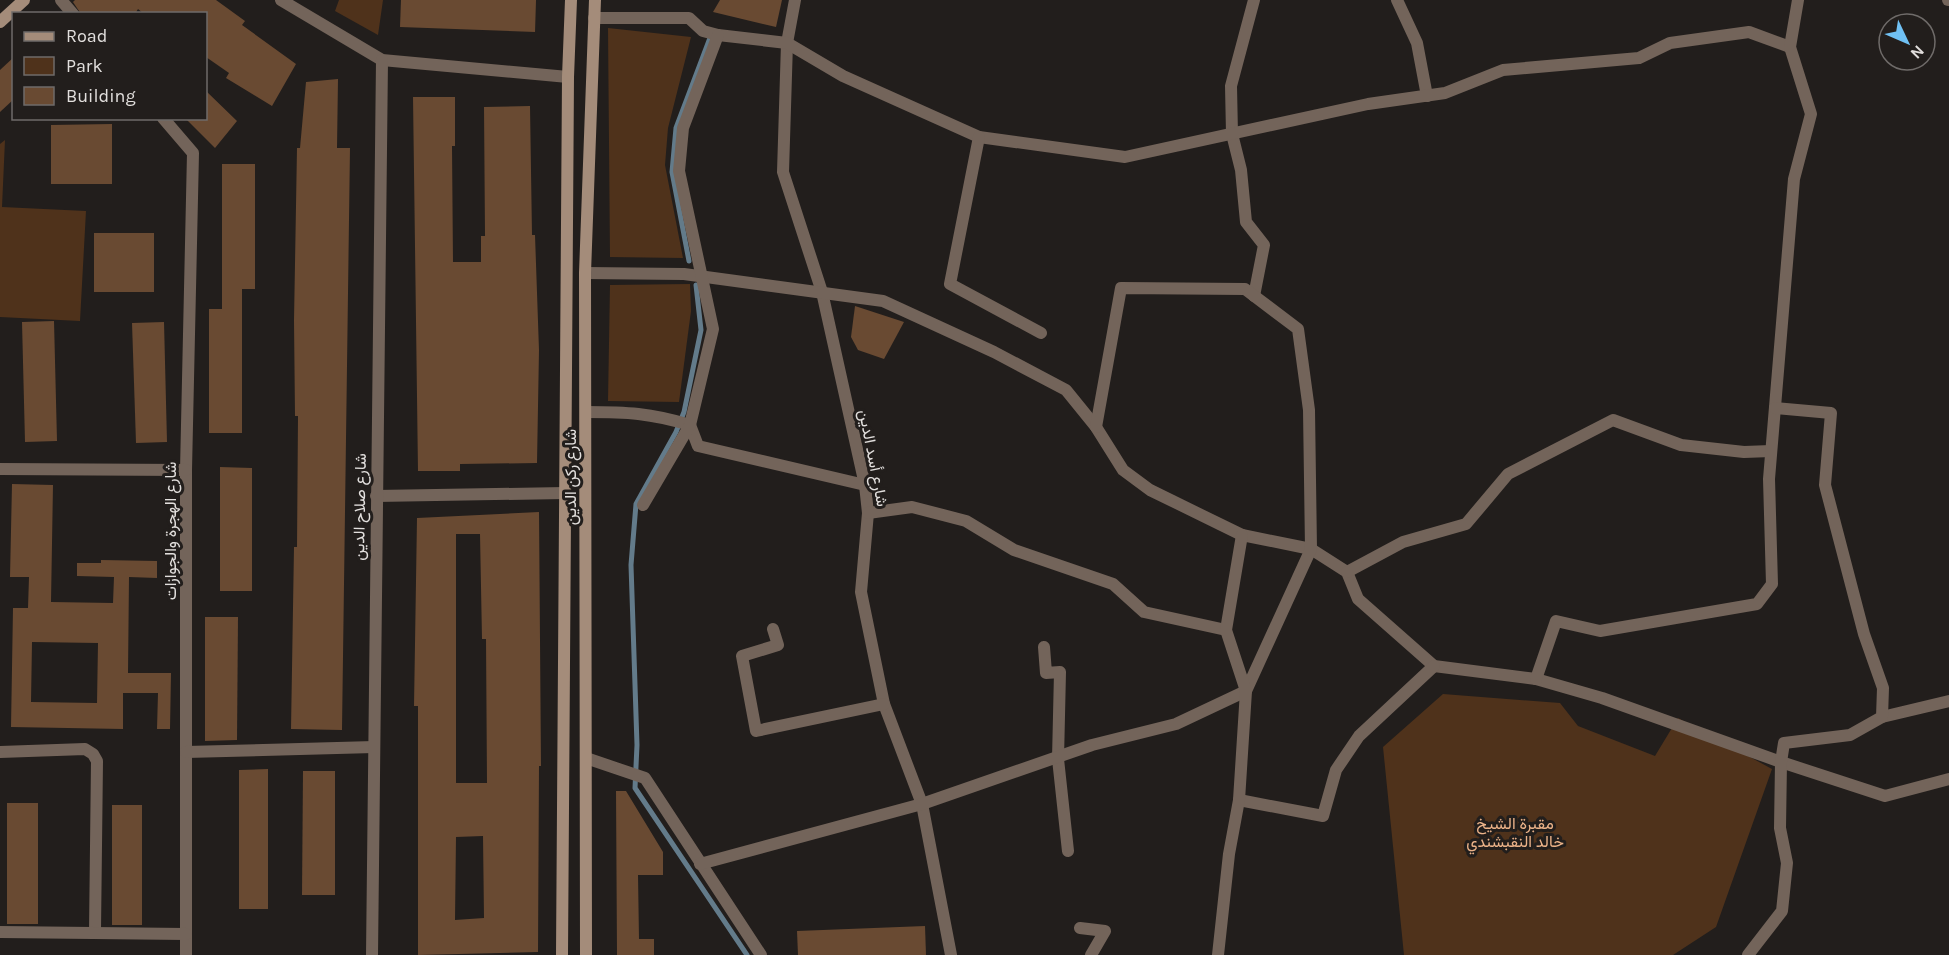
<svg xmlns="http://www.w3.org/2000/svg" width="1949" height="955" font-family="Karla,Vazirmatn,sans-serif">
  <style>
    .green { fill: #4f321b }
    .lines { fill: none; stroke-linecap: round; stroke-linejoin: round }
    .stream { stroke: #637b8a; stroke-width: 5 }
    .building { fill: #694a32; fill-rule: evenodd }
    .street { stroke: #73645a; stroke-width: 12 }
    .secondary { stroke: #a48c7a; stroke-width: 12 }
    .labels { text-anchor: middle; stroke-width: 6; stroke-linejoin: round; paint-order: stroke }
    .street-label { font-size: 16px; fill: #e2dfdd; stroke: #221e1c }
    .park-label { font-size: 16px; fill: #ecb389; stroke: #221e1c }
  </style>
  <rect width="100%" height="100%" fill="#221e1c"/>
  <g class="green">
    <path d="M339 0H383L378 35 335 11Z"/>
    <path d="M608 28 691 37 668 128 665 165 683 258 610 257Z"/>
    <path d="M5 140 2 207 86 211 80 321 0 317V144Z"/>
    <path d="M690 284 691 311 679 402 608 401 610 285Z"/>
    <path d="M1443 694 1560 703 1578 726 1655 756 1678 718 1772 769 1716 927 1673 955H1404L1383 747Z"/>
  </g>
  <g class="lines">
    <g class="stream">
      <path d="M689 261 672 172 676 128 710 38"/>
      <path d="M696 285 701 330 684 412 676 432 636 504 631 565 637 745 635 788 747 955"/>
    </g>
  </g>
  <g class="building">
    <path d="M75 0H216L245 21 242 25 296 64 272 106 226 78 229 73 206 57V14H144L138 9 135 14H81L73 2Z"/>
    <path d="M401 0H536L535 32 400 27Z"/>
    <path d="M720 0H782L776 27 713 12Z"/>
    <path d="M14 57V99L0 112V70Z"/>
    <path d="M338 79 337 148H350L342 730 291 729 294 547H297L298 416H295L294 321 297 148H300L306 82Z"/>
    <path d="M206 91 237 121 215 148 185 118H206Z"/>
    <path d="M413 97H455V146H452L453 262H481V236H485L484 107 530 106 532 235H535L539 350 537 463 460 464V471H418Z"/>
    <path d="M112 124V184H51V125Z"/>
    <path d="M222 164H255V289H242V433H209V309H222Z"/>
    <rect x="94" y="233" width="60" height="59"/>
    <path d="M855 306 904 322 884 359 858 350 851 337Z"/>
    <path d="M54 321 57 441 25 442 22 322Z"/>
    <path d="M164 322 167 442 136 443 132 323Z"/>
    <path d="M220 467 252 468V591H220Z"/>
    <path d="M12 484 53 485 51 602 113 603 114 577 77 576V563H101V560L157 561V578L129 577 128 673H171L170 729H157L158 693H123V729L11 727 13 608H28L29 577H10ZM32 642 98 643 97 703 31 702Z"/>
    <path d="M539 512 541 766H539L538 952 418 955V706H414L417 518ZM456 534H480L482 639H486L487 783H456ZM483 836 484 918 455 920 456 837Z"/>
    <path d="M205 617H238L237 740 205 741Z"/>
    <path d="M268 769V909H239V770Z"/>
    <path d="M303 771H335V895H302Z"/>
    <path d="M616 791H626L663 852V875H638L639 939H654V955H617Z"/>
    <rect x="7" y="803" width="31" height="121"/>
    <rect x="112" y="805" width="30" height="120"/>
    <path d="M925 926 926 955H798L797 931Z"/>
  </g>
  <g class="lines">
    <g class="street">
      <path d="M61 0 73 14"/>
      <path d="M281 0 382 60 568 77"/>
      <path d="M795 0 787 43 783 172 822 292 865 485 868 513 861 592 884 704 922 804 951 955"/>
      <path d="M1254 0 1231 86 1232 134 1241 170 1246 222 1264 245 1254 296"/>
      <path d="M1397 0 1417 43 1427 96"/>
      <path d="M1948 0H1949"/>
      <path d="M594 18H689L703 31 718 35 787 43 843 76 979 137 1125 157 1368 104 1445 93 1503 70 1639 58 1670 43 1749 32 1790 47"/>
      <path d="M163 118 193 153 186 470V955"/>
      <path d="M979 137 950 284 1041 333"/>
      <path d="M585 273 684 274 883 301 994 352 1066 390 1096 427 1123 470 1150 490 1242 535 1311 549 1347 572 1358 599 1434 666 1536 679 1602 698 1781 762 1885 796 1949 779"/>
      <path d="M586 412C627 412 650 413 690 425L698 446 865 485"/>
      <path d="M0 469 186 470"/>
      <path d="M376 496 565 493"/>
      <path d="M643 505 690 425 713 329 679 171 683 128 718 35"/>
      <path d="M868 513 912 507 966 521 1014 550 1113 584 1144 612 1226 630"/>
      <path d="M1347 572 1403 542 1466 524 1508 474 1613 420 1681 445 1744 452 1771 451"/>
      <path d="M773 629 778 645 742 656 756 731 884 704"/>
      <path d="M1044 647 1046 673 1060 672 1058 759 1068 851"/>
      <path d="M1536 679 1556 621 1600 631 1757 604 1772 584 1769 479 1794 179 1811 114 1790 47 1798 0"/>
      <path d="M1882 717 1949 701"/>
      <path d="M0 752 85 749 93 754 97 761 95 931"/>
      <path d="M186 752 374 747"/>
      <path d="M586 758 645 778 761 955"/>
      <path d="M1239 800 1323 816 1336 770 1359 736 1434 666"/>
      <path d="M700 864 922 804 1092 745 1176 724 1246 691 1311 549 1309 410 1298 329 1245 289 1121 288 1096 427"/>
      <path d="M1080 928 1105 931 1091 955"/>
      <path d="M0 932 186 934"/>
      <path d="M372 955 382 60"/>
      <path d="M1218 955 1229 854 1239 800 1246 691 1226 630 1242 535"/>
      <path d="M1748 955 1782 911 1787 863 1780 828 1781 762 1784 743 1850 735 1882 717 1883 688 1864 634 1825 485 1831 413 1775 408"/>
    </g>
    <g class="secondary">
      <path d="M0 22 24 0"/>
      <path d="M562 955 568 77 571 0"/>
      <path d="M586 955 585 273 595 0"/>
    </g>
  </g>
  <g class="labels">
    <g class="street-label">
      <text transform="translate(874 458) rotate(79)" y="6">شارع أسد الدين</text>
      <text transform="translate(570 477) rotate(-90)" y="6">شارع ركن الدين</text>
      <text transform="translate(359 507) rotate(-89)" y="6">شارع صلاح الدين</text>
      <text transform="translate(170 531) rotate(-90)" y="6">شارع الهجرة والجوازات</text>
    </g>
    <g class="park-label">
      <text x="1515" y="829">مقبرة الشيخ<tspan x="1515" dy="18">خالد النقبشندي</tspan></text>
    </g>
  </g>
  <rect x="12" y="12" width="195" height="108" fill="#221e1c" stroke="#6f6b69" stroke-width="1.5"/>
  <rect x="24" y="32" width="30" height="9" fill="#a48c7a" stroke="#6f6b69" stroke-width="1.5"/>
  <text x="66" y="42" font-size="18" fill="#e2dfdd">Road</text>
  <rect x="24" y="57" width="30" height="18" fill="#4f321b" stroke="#6f6b69" stroke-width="1.5"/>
  <text x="66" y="72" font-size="18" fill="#e2dfdd">Park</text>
  <rect x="24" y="87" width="30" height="18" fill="#694a32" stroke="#6f6b69" stroke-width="1.5"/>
  <text x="66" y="102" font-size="18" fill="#e2dfdd">Building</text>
  <g transform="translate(1907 42) rotate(134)"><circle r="28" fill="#221e1c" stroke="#6f6b69" stroke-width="1.5"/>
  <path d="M0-4.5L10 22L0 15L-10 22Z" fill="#70c1f4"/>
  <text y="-9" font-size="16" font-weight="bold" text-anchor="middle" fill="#e2dfdd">N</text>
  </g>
</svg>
